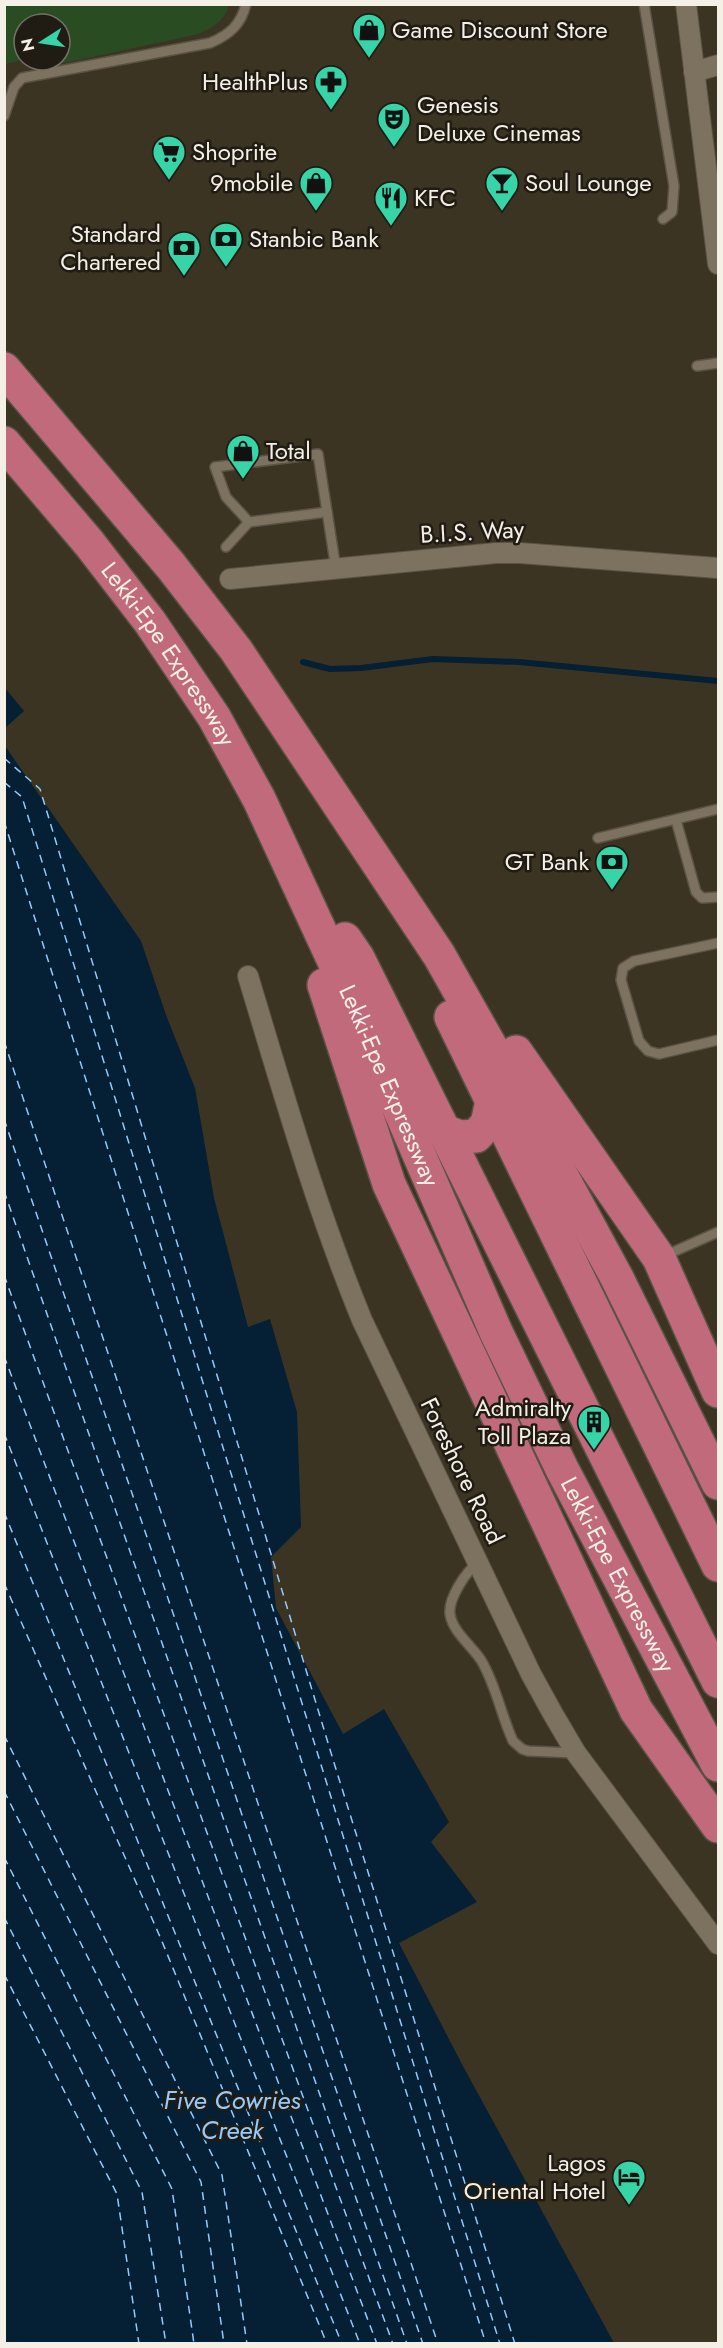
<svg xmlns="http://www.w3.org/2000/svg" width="723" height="2348" font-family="Jost,sans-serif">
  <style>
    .green { fill: #2a4c23; fill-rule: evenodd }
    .water { fill: #051f34 }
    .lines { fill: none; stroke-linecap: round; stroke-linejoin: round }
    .stream { stroke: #051f34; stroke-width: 6 }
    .ferry { stroke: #93cbfe; stroke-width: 1.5; stroke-dasharray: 8 6; stroke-linecap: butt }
    .lane-casing { stroke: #5a5244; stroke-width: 12 }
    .street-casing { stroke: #5a5244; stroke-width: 22 }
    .highway-casing { stroke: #5a5244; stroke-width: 36 }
    .lane { stroke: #7c725f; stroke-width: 9 }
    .street { stroke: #7c725f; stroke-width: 20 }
    .highway { stroke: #c06a7c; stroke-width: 33 }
    .labels { text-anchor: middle; stroke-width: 5; stroke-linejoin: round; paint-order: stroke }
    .poi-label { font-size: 24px; fill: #f5f0e6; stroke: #201c14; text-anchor: start }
    .street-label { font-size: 24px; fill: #f5f0e6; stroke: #201c14 }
    .water-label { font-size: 26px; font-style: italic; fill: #93cbfe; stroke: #201c14 }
  </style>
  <rect width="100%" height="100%" fill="#3c3423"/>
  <path class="green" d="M4 5 5 4 229 5C224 22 210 30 194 35L55 65 23 60 5 64ZM24 24H60V60H24Z"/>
  <g class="water">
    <path d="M5 688 24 711 5 728H4Z"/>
    <path d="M5 746 141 941 166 1015 195 1088 214 1198 248 1327 270 1319 297 1412 301 1527 271 1557 276 1608 343 1734 384 1709 449 1822 431 1842 477 1902 399 1943 464 2068 614 2343H5Z"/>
  </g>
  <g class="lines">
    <path class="stream" d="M303 662 330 669 361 668 433 659 519 662 718 681"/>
    <g class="ferry">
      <path d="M4 758 40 789 335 1766 515 2344"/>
      <path d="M4 782 22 797 500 2344"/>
      <path d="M4 821 486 2344"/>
      <path d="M4 1041 438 2344"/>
      <path d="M4 1119 423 2344"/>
      <path d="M4 1191 407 2344"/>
      <path d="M4 1275 393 2344"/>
      <path d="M4 1356 377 2344"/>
      <path d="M4 1433 360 2344"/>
      <path d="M4 1512 342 2344"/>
      <path d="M4 1583 161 1939 327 2344"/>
      <path d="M4 1735 222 2175 247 2344"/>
      <path d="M4 1791 201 2182 224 2344"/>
      <path d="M4 1857 172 2189 194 2344"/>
      <path d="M4 1917 142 2192 166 2344"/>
      <path d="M4 1974 117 2194 139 2344"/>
    </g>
    <g class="lane-casing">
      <g id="lane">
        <path d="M644 4 674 186 672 212 663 219"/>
        <path d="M4 116 14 87 22 78 210 43C229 35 241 25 246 4"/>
        <path d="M697 366 718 363"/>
        <path d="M249 522 327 512"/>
        <path d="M226 547 249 522 226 497 215 467 318 454 336 569"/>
        <path d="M676 820 696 892 702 898 718 897"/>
        <path d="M598 838 718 809"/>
        <path d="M718 943 634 961 623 968 621 980 639 1041 648 1051 659 1054 718 1040"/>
        <path d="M664 1256 718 1232"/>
        <path d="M478 1563C466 1571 448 1599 450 1614 452 1631 472 1646 481 1660 496 1685 501 1715 513 1741L522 1749 528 1751 576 1753"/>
      </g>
    </g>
    <g class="street-casing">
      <g id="street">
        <path d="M686 4 718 264"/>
        <path d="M694 72 718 65"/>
        <path d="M230 579 496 553H520L718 568"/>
        <path d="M248 976C283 1092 316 1208 362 1320L531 1674 553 1714 576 1753 718 1944"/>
      </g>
    </g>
    <g class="highway-casing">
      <g id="highway">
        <path d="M4 369 171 566 236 650 439 955 523 1104 617 1278 718 1483"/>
        <path id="s1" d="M4 443 89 543 150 622 214 717 259 799 352 1000 496 1332 562 1469 718 1765"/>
        <path d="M345 939 358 958 718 1681"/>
        <path d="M324 985 389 1184 636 1710 718 1826"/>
        <path d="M451 1017 718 1565"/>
        <path d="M516 1052 659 1258 718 1391"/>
        <path d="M444 1131 460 1137 476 1136 487 1124 492 1101"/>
      </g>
    </g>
    <use href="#lane" class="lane"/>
    <use href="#street" class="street"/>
    <use href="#highway" class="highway"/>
  </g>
  <defs>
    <g id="shop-pin" transform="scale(1.725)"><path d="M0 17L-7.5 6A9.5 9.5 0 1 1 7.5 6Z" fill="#36d4a7" stroke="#201c14"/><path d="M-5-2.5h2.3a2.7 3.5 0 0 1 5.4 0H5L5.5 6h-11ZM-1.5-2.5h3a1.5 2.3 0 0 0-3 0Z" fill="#111"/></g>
    <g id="pharmacy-pin" transform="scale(1.725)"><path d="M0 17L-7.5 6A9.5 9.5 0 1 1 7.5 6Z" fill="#36d4a7" stroke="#201c14"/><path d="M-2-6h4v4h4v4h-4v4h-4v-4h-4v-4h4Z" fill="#111"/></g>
    <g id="theatre-pin" transform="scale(1.725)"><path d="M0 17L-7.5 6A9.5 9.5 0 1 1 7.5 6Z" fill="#36d4a7" stroke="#201c14"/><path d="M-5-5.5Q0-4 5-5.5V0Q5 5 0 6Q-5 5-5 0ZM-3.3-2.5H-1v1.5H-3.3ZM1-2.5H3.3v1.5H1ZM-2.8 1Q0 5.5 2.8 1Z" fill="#111"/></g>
    <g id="supermarket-pin" transform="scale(1.725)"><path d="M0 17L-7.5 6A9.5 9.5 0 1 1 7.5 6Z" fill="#36d4a7" stroke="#201c14"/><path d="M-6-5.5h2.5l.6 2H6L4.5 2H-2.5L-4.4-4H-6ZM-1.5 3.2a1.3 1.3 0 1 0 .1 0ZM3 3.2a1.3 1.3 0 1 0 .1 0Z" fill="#111"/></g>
    <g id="bar-pin" transform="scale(1.725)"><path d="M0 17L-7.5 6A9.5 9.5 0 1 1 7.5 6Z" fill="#36d4a7" stroke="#201c14"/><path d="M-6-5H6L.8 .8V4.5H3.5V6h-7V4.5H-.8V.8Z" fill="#111"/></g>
    <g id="restaurant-pin" transform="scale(1.725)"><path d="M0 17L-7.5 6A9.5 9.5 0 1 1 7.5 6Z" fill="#36d4a7" stroke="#201c14"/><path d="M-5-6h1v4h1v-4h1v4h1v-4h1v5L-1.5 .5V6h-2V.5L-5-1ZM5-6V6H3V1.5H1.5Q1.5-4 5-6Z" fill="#111"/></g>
    <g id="bank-pin" transform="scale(1.725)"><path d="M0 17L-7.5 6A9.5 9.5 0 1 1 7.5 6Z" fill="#36d4a7" stroke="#201c14"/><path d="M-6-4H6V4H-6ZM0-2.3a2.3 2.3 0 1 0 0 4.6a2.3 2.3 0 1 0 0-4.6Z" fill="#111"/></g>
    <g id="building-pin" transform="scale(1.725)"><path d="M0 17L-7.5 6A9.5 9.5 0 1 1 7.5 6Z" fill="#36d4a7" stroke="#201c14"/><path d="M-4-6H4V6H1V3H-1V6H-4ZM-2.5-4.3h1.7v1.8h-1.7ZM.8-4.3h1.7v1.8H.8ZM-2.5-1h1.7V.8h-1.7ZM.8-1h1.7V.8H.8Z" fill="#111"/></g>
    <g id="hotel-pin" transform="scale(1.725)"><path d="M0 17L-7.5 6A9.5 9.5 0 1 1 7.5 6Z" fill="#36d4a7" stroke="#201c14"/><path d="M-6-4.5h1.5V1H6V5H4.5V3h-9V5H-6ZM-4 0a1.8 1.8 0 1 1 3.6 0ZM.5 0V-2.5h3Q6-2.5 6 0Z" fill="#111"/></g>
  </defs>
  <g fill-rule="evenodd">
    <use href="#shop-pin" x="369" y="30"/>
    <use href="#pharmacy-pin" x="331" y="82"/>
    <use href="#theatre-pin" x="394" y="119"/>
    <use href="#supermarket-pin" x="169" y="152"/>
    <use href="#shop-pin" x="316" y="183"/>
    <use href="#bar-pin" x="502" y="183"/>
    <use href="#restaurant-pin" x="391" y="198"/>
    <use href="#bank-pin" x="226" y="239"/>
    <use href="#bank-pin" x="184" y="248"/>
    <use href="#shop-pin" x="243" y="451"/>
    <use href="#bank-pin" x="612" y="862"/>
    <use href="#building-pin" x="594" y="1422"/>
    <use href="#hotel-pin" x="629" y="2177"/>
  </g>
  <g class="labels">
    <g class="poi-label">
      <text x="392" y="38">Game Discount Store</text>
      <text x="308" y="90" text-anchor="end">HealthPlus</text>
      <text x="417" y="113">Genesis<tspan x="417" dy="28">Deluxe Cinemas</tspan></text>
      <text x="192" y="160">Shoprite</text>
      <text x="293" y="191" text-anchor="end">9mobile</text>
      <text x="525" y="191">Soul Lounge</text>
      <text x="414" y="206">KFC</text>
      <text x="161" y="242" text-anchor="end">Standard<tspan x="161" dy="28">Chartered</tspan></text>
      <text x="249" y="247">Stanbic Bank</text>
      <text x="266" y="459">Total</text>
      <text x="589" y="870" text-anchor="end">GT Bank</text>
      <text x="571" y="1416" text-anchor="end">Admiralty<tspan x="571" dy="28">Toll Plaza</tspan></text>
      <text x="606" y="2171" text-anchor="end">Lagos<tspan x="606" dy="28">Oriental Hotel</tspan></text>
    </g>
    <g class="street-label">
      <text transform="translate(472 532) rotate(-3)" y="8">B.I.S. Way</text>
      <text dy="8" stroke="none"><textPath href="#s1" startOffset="268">Lekki-Epe Expressway</textPath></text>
      <text dy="8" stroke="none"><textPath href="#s1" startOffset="754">Lekki-Epe Expressway</textPath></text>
      <text transform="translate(462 1471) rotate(64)" y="8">Foreshore Road</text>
      <text dy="8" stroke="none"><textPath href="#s1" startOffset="1294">Lekki-Epe Expressway</textPath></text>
    </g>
    <g class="water-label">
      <text x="232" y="2109">Five Cowries<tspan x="232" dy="30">Creek</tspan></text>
    </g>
  </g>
  <rect width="723" height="2348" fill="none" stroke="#f5f0e6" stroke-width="12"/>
  <g transform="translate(42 42) rotate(258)"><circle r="28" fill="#201c14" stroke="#757168" stroke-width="1.5"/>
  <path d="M0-4.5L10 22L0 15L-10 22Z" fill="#36d4a7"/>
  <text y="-9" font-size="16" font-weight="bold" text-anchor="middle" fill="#f5f0e6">N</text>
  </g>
</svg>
